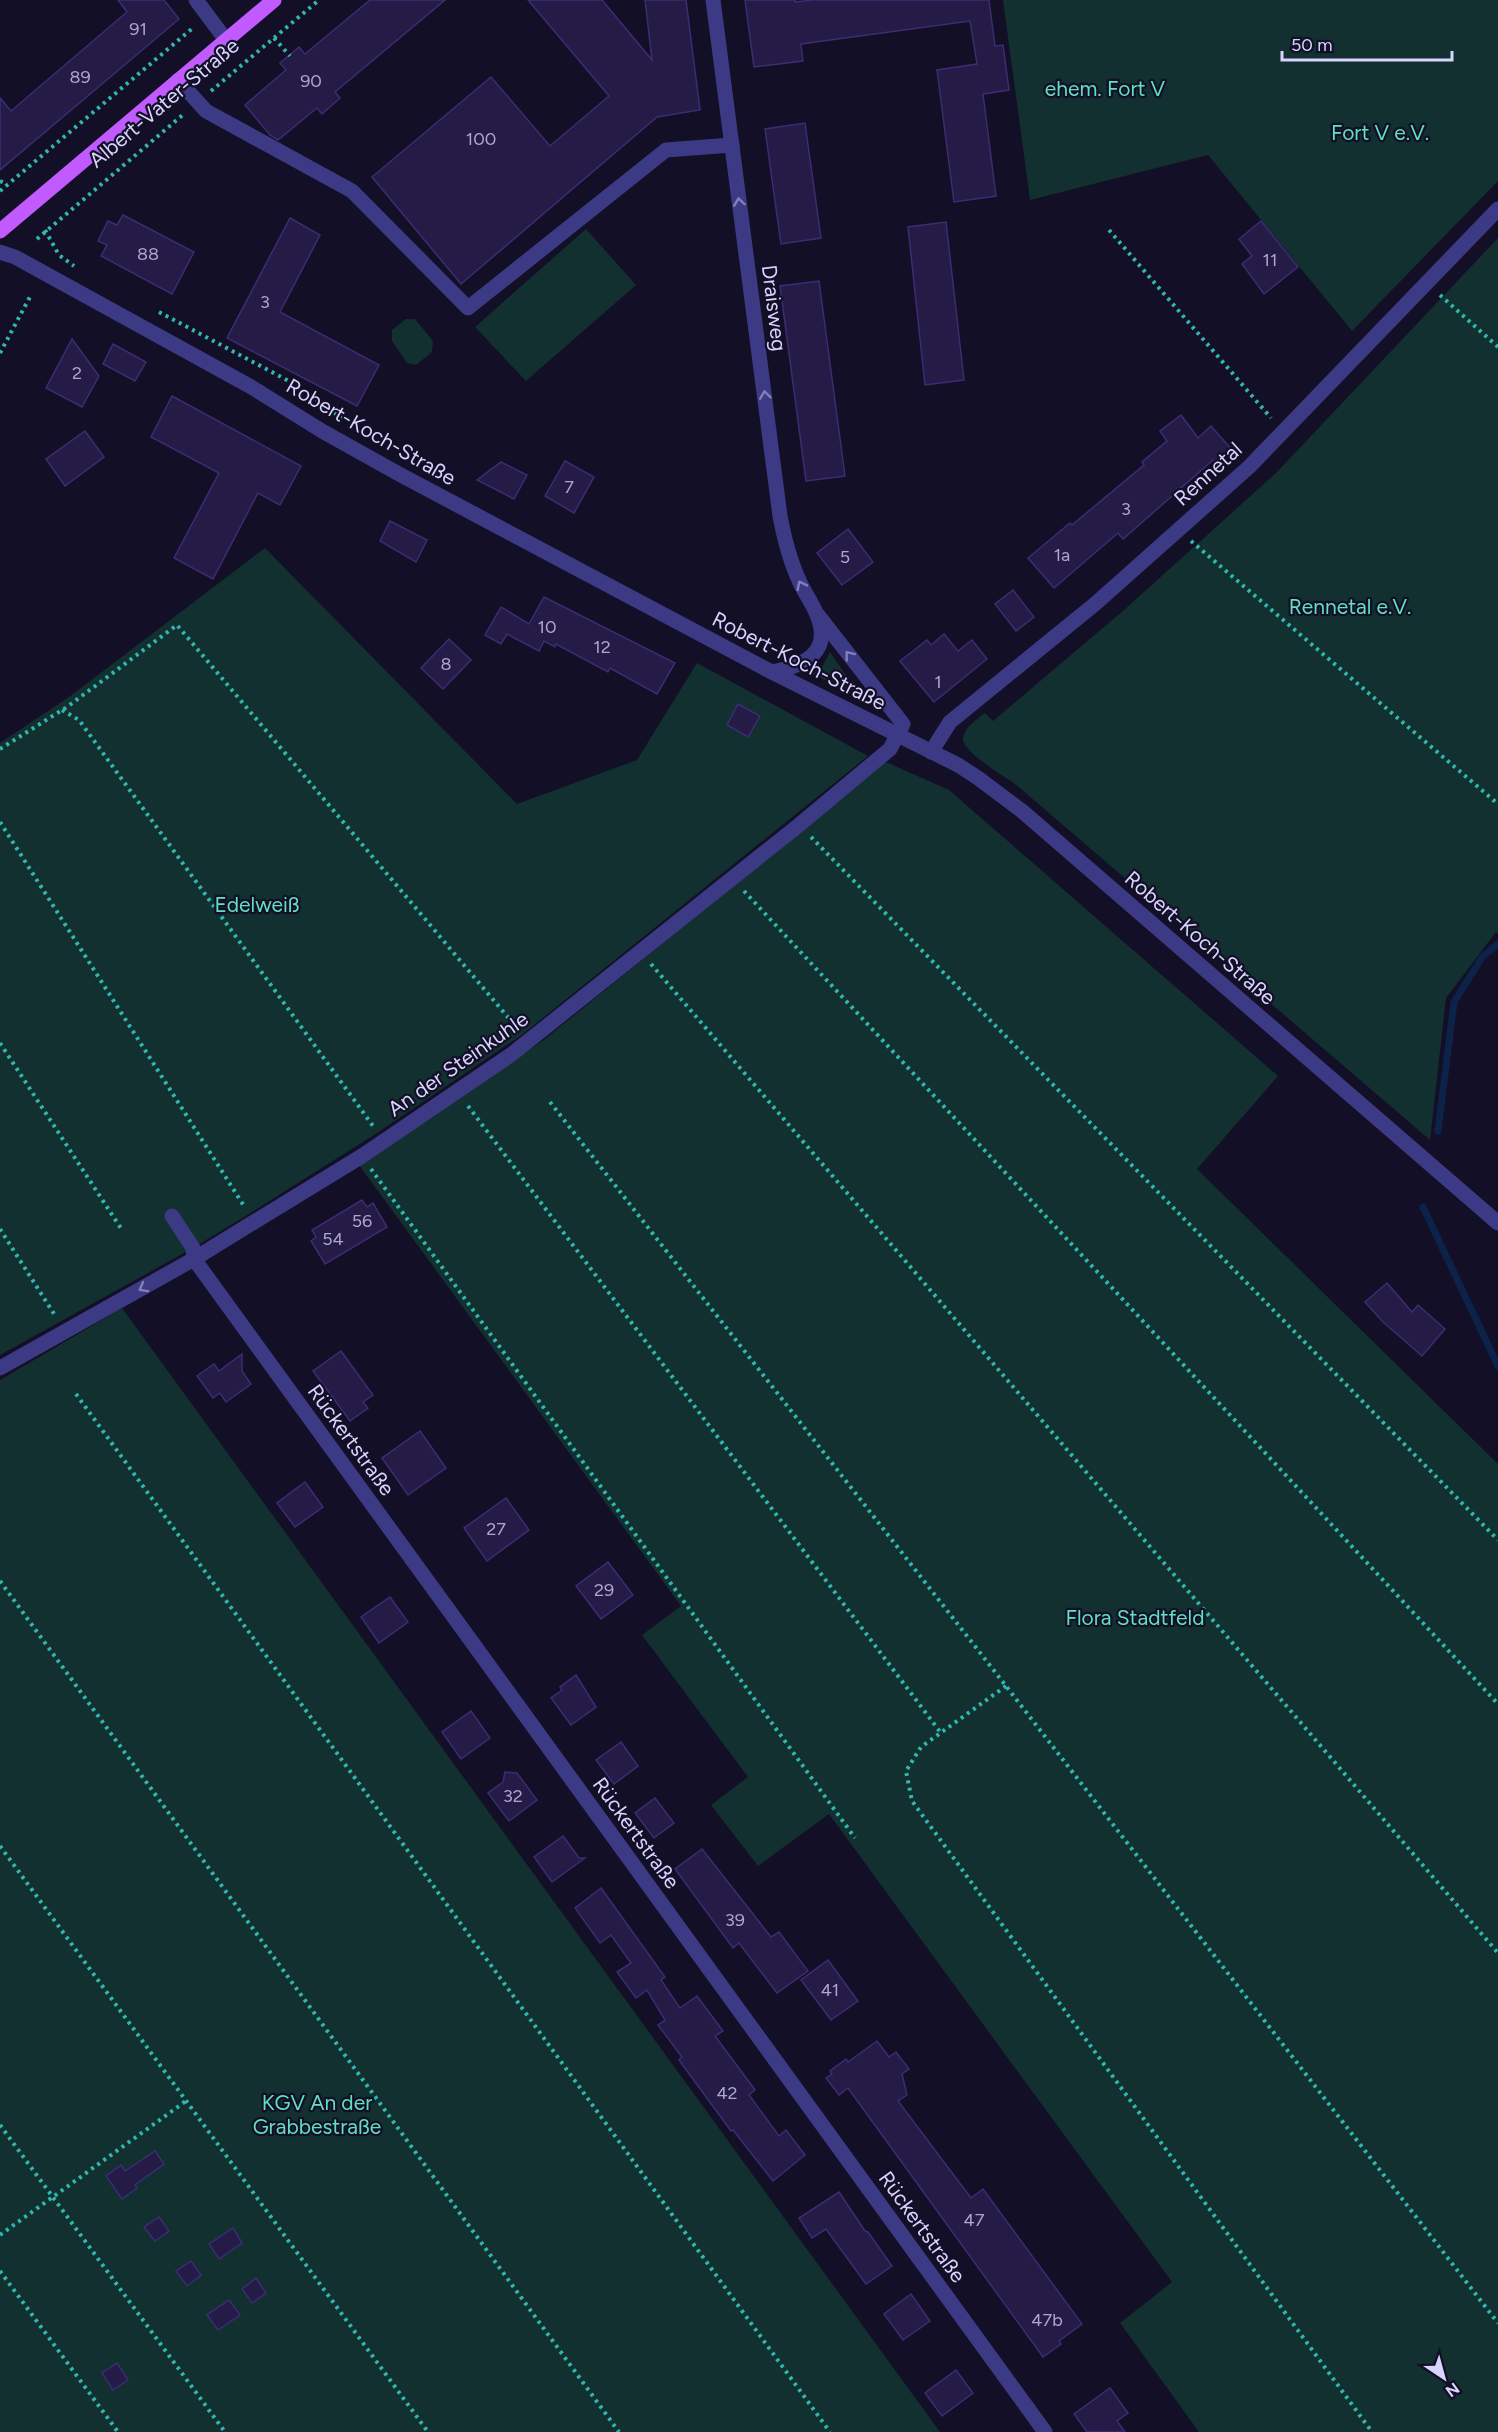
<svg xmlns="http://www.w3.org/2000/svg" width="1498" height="2432" font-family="Figtree,sans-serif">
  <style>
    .green { fill: #12302f }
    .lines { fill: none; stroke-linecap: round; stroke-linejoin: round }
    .stream { stroke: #0c2248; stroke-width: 7 }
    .building { fill: #241b47; stroke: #3b2d73; stroke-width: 1.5 }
    .path { stroke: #2fb8b0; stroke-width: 4; stroke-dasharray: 3 4.5; stroke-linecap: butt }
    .minor { stroke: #3d3a85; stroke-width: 15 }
    .major { stroke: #c25bff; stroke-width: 15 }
    .oneway { stroke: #837fbc }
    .labels { text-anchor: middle; stroke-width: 4.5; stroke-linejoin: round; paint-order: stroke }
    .number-label { font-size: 18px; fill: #aca6d1 }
    .park-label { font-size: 21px; fill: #5fe0c0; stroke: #130f26 }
    .street-label { font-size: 21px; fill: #d9d4ff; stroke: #130f26 }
  </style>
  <rect width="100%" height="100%" fill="#130f26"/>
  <g class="green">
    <path d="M1003 0H1498V181L1352 331 1208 155 1030 200Z"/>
    <path d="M586 229 636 285 526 381 475 327Z"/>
    <path d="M1498 238V934L1496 932 1446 998 1430 1140 1015 784C1004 776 961 751 963 738 965 727 977 719 985 713L993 721 1124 610 1276 473Z"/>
    <path d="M406 319H415L433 341 432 352 416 365 407 363 392 341V330Z"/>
    <path d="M265 548 517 804 637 760 697 663 868 756 523 1034 377 1133 249 1214 193 1248 0 1355V743L69 697Z"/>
    <path d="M830 652 861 697 812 674 822 667Z"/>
    <path d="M886 762 949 790 1278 1076 1197 1169 1498 1464V2432H1199L1120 2323 1172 2282 829 1814 758 1866 711 1805 748 1777 642 1635 681 1606 359 1165 545 1039Z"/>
    <path d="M122 1308 940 2432H0V1380Z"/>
  </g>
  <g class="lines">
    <g class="stream">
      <path d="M1438 1131 1454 1002 1483 956 1498 944"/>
      <path d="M1423 1207 1498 1366"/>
    </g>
  </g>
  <g class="building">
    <path d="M118 0H164L179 19 0 170V98L11 111 127 12Z"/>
    <path d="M370 0H445L335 92 340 98 322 114 317 108 278 140 270 135 245 105 286 70 280 63 299 47 305 54Z"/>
    <path d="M528 0H602L652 60 645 0H686L700 110 657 117 461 284 372 177 491 77 550 146 609 96Z"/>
    <path d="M745 0H795V2L813 0H989L995 46 1003 45 1009 90 983 94 996 196 954 202 937 70 977 64 970 21 801 44 803 61 754 67Z"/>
    <path d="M805 123 821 238 781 244 765 129Z"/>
    <path d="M123 215 194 252 172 294 101 256 107 245 98 241 108 221 117 225Z"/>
    <path d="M290 218 320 235 280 312 379 365 357 406 227 338Z"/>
    <path d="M1261 221 1298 267 1264 294 1242 264 1252 256 1239 239Z"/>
    <path d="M946 222 964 380 925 385 908 227Z"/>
    <path d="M819 281 845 476 806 481 780 286Z"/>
    <path d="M72 339 99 376 82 407 46 388Z"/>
    <path d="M113 344 146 362 135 381 103 364Z"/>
    <path d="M172 396 301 466 280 505 258 493 213 579 174 558 219 473 151 437Z"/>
    <path d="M1181 415 1198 438 1211 426 1232 450 1217 464 1213 460 1123 539 1118 533 1054 588 1028 558 1070 523 1072 525 1144 465 1142 462 1167 441 1160 431Z"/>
    <path d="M85 431 104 457 65 486 46 459Z"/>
    <path d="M565 461 594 477 574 513 545 496Z"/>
    <path d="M501 462 527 475 514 499 477 480Z"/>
    <path d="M390 521 427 540 416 562 380 541Z"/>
    <path d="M848 529 873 562 842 585 817 553Z"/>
    <path d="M1013 590 1034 617 1016 631 995 604Z"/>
    <path d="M544 597 675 663 657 694 610 668 608 672 556 644 555 647 544 641 539 651 507 634 501 644 485 635 501 607 529 624Z"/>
    <path d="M944 634 958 651 972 640 987 659 934 702 900 661 927 640 931 645Z"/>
    <path d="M449 639 471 660 443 689 421 668Z"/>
    <path d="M738 704 760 716 748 737 727 725Z"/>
    <path d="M362 1200 367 1207 373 1203 387 1227 325 1264 311 1241 316 1237 312 1230Z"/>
    <path d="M1387 1283 1412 1312 1418 1305 1445 1329 1422 1356 1383 1322 1365 1302Z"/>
    <path d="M341 1351 373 1395 363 1402 368 1408 350 1421 313 1371Z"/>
    <path d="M242 1354V1371L251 1384 226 1402 220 1393 213 1398 197 1376 214 1364 219 1371Z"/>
    <path d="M420 1431 446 1468 408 1495 382 1458Z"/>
    <path d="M305 1482 323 1507 295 1527 277 1503Z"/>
    <path d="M506 1498 529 1530 487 1561 464 1528Z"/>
    <path d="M608 1562 633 1595 601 1619 576 1586Z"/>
    <path d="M390 1597 408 1622 379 1643 361 1617Z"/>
    <path d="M576 1675 596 1707 571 1725 551 1698 562 1690 560 1687Z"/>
    <path d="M471 1711 490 1738 461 1759 442 1732Z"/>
    <path d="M621 1742 638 1766 614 1784 596 1760Z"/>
    <path d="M505 1772 517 1773 537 1800 509 1821 488 1793 503 1782Z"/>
    <path d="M655 1798 674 1823 654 1838 635 1813Z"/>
    <path d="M563 1836 579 1858H585L552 1882 534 1857Z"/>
    <path d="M702 1849 771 1937 779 1932 808 1971 777 1993 739 1943 733 1948 675 1869Z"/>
    <path d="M601 1888 665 1977 661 1980 680 2008 697 1996 723 2031 715 2036 755 2090 749 2095 779 2136 786 2130 805 2155 773 2181 733 2130 731 2131 679 2060 682 2057 658 2025 665 2020 647 1990 636 1998 617 1972 631 1963 611 1935 600 1943 575 1908Z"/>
    <path d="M828 1960 858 2001 831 2020 801 1980Z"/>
    <path d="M877 2041 889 2057 896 2052 909 2069 902 2074 907 2095 898 2101 971 2198 983 2189 1082 2324 1059 2341 1061 2344 1043 2357 848 2088 839 2095 826 2078 832 2074 830 2071 846 2059 848 2062Z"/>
    <path d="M155 2151 164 2164 135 2185 137 2188 122 2199 106 2176 121 2165 125 2171Z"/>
    <path d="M839 2192 865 2231 868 2232 892 2266 866 2284 826 2229 812 2238 799 2218Z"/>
    <path d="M159 2217 169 2231 155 2241 144 2227Z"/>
    <path d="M233 2228 242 2243 219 2259 209 2244Z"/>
    <path d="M191 2261 201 2275 187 2286 176 2271Z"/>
    <path d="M256 2278 266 2293 252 2303 242 2289Z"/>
    <path d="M911 2294 930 2321 903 2340 884 2314Z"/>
    <path d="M229 2300 240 2315 218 2330 207 2315Z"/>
    <path d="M117 2363 128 2380 113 2390 102 2373Z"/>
    <path d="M956 2370 973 2393 942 2416 925 2393Z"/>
    <path d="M1110 2388 1128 2413 1117 2421 1125 2432H1087L1074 2414Z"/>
  </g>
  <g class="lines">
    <g class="path">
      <path d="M274 38 290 56"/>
      <path d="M211 91 319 0"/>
      <path d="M0 181 7 184"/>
      <path d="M0 191 194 27"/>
      <path d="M45 230 59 255 74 266"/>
      <path d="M1109 230 1271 418"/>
      <path d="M37 239 185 113"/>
      <path d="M1440 295 1498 347"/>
      <path d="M159 312 300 387 344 420"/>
      <path d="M0 353 31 295"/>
      <path d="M1191 541 1498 804"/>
      <path d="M62 710 79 720 373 1126"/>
      <path d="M0 749 67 707 177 625 517 1028"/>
      <path d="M0 822 244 1206"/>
      <path d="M811 837 1498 1540"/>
      <path d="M744 891 1498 1704"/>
      <path d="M651 964 1498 1953"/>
      <path d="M0 1043 122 1230"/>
      <path d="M550 1102 1006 1686 1498 2323"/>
      <path d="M468 1106 941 1733"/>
      <path d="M371 1169 855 1838"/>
      <path d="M0 1229 56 1317"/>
      <path d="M76 1394 830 2432"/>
      <path d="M0 1581 619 2432"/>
      <path d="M1006 1686 921 1747 906 1771 912 1801 1372 2432"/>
      <path d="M0 1846 428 2432"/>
      <path d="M0 2125 225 2432"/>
      <path d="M0 2235 186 2101"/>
      <path d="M0 2271 118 2432"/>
    </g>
    <g class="minor">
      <path d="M196 0 226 40"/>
      <path d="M713 0 780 516C784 537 789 558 798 578 803 591 812 602 817 615 833 653 803 666 772 672"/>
      <path d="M178 80 206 111 352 191 468 308 666 150 732 145"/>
      <path d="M0 252 15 257 253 388 322 431 399 474 764 668 958 765 978 778 1022 811 1498 1223"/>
      <path d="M931 752 950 722 1095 604 1249 467 1498 209"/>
      <path d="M172 1216 193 1248 194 1259"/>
      <path d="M194 1259 1045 2432"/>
      <path d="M0 1368 194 1259 254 1222 362 1156 512 1054 799 825 890 749 903 724 818 615"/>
    </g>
    <path class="major" d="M0 231 274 0"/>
  </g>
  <defs><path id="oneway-chevron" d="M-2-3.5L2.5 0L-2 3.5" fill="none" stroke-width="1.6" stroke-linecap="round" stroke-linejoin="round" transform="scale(1.5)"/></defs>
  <g class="oneway">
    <use href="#oneway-chevron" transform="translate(739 202) rotate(-98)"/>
    <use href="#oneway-chevron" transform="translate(765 395) rotate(-97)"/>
    <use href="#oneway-chevron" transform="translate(801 585) rotate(-116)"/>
    <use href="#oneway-chevron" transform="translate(849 655) rotate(-128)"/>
    <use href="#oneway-chevron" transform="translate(143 1288) rotate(151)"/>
  </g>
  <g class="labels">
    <g class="number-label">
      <text x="138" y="35">91</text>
      <text x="80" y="83">89</text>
      <text x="311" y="87">90</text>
      <text x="481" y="145">100</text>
      <text x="148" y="260">88</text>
      <text x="1270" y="266">11</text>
      <text x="265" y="308">3</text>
      <text x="77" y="379">2</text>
      <text x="569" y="493">7</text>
      <text x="1126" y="515">3</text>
      <text x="1062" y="561">1a</text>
      <text x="845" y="563">5</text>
      <text x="547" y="633">10</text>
      <text x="602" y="653">12</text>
      <text x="446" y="670">8</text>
      <text x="938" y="688">1</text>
      <text x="362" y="1227">56</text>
      <text x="333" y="1245">54</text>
      <text x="496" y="1535">27</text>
      <text x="604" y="1596">29</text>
      <text x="513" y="1802">32</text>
      <text x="735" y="1926">39</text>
      <text x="830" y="1996">41</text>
      <text x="727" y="2099">42</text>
      <text x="974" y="2226">47</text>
      <text x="1047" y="2326">47b</text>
    </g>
    <g class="park-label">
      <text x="1105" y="96">ehem. Fort V</text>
      <text x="1380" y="140">Fort V e.V.</text>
      <text x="1350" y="614">Rennetal e.V.</text>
      <text x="257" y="912">Edelweiß</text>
      <text x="1135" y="1625">Flora Stadtfeld</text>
      <text x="317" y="2110">KGV An der<tspan x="317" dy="24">Grabbestraße</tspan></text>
    </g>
    <g class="street-label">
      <text transform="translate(164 103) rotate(-40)" y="7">Albert-Vater-Straße</text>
      <text transform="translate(774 308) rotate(83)" y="7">Draisweg</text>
      <text transform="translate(371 432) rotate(30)" y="7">Robert-Koch-Straße</text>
      <text transform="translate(1208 474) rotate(-42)" y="7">Rennetal</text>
      <text transform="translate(799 661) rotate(27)" y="7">Robert-Koch-Straße</text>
      <text transform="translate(1200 938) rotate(41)" y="7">Robert-Koch-Straße</text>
      <text transform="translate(458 1064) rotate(-35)" y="7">An der Steinkuhle</text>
      <text transform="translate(351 1440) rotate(54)" y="7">Rückertstraße</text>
      <text transform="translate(636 1833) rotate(54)" y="7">Rückertstraße</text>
      <text transform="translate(922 2227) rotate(54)" y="7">Rückertstraße</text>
    </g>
  </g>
  <g transform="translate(1444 2378) rotate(144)" stroke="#130f26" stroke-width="4.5" paint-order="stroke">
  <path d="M0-4.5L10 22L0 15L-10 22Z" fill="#d9d4ff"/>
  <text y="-9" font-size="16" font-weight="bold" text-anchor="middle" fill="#d9d4ff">N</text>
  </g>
  <path d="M1282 51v9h170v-9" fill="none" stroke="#d9d4ff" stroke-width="3"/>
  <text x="1291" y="51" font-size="18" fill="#d9d4ff" stroke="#130f26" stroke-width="4.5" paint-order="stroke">50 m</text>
</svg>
